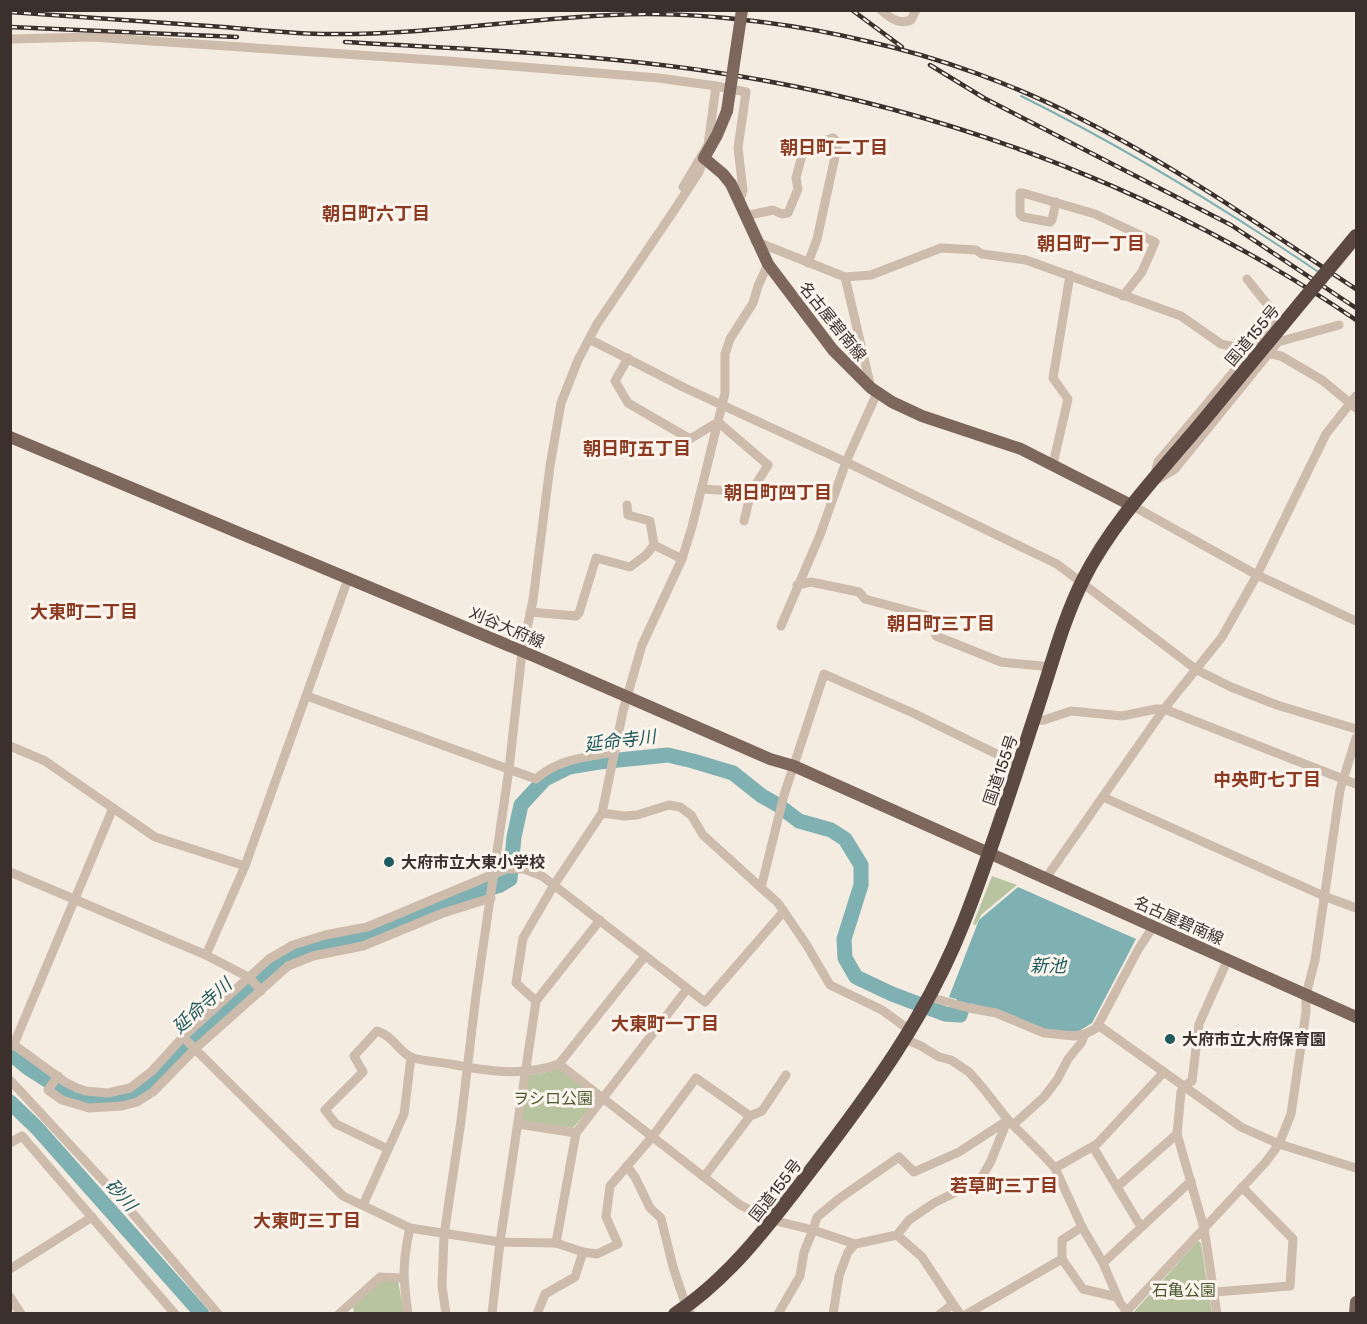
<svg xmlns="http://www.w3.org/2000/svg" width="1367" height="1324" font-family="Rubik,'Noto Sans JP',sans-serif">
  <style>
    .green { fill: #b8c4a0 }
    .water { fill: #7fb0b2 }
    .lines { fill: none; stroke-linecap: round; stroke-linejoin: round }
    .stream { stroke: #7fb0b2; stroke-width: 2 }
    .river { stroke: #7fb0b2; stroke-width: 15 }
    .minor { stroke: #cdbbac; stroke-width: 9 }
    .major { stroke: #7d675c; stroke-width: 12 }
    .highway { stroke: #5c4a42; stroke-width: 14 }
    .rail-casing { stroke: #3b302b; stroke-width: 4.5 }
    .rail { stroke: #fbf5ee; stroke-width: 2; stroke-dasharray: 7; stroke-linecap: butt }
    .major-bridge { stroke: #7d675c; stroke-width: 12 }
    .highway-bridge { stroke: #5c4a42; stroke-width: 14 }
    .poi-dot { fill: #1f5a5e; stroke: #fbf5ee; stroke-width: 2 }
    .labels { text-anchor: middle; stroke-width: 6; stroke-linejoin: round; paint-order: stroke }
    .street-label { font-size: 16px; fill: #3b302b; stroke: #fbf5ee }
    .poi-label { font-size: 16px; font-weight: bold; fill: #3b302b; stroke: #fbf5ee; text-anchor: start }
    .park-label { font-size: 16px; fill: #4a5a2e; stroke: #fbf5ee }
    .neighbourhood-label { font-size: 18px; font-weight: bold; fill: #8c3b22; stroke: #fbf5ee }
    .water-label { font-size: 18px; font-style: italic; fill: #1f5a5e; stroke: #fbf5ee }
  </style>
  <rect width="100%" height="100%" fill="#f4ebe1"/>
  <g class="green">
    <path d="M992 876 1017 885 982 914 976 925 973 924Z"/>
    <path d="M558 1067 597 1100 573 1128 521 1121 529 1075 544 1073Z"/>
    <path d="M1198 1241 1201 1243 1212 1313 1132 1314Z"/>
    <path d="M381 1281H398L404 1313H354L353 1307Z"/>
  </g>
  <path class="water" d="M1018 887 1136 939 1092 1023 1079 1031 1064 1033 1036 1028 1011 1015 949 997 979 920Z"/>
  <g class="lines">
    <path class="stream" d="M1021 96C1124 147 1222 207 1317 271"/>
    <g class="river">
      <path d="M10 1053 28 1068 75 1098 96 1102 111 1101 129 1096 151 1082 204 1028 285 960 319 946 377 934 438 905 500 885 510 879 514 837 521 805 545 779 569 767 599 762 668 755 693 761 733 773 762 796 778 805 799 821 831 830 845 839 861 865V885L844 939 845 958 856 977 892 994 945 1014 960 1015 964 1002"/>
      <path d="M10 1102 37 1128 202 1314"/>
    </g>
    <g class="minor">
      <path d="M881 10C890 18 899 25 911 20L916 10"/>
      <path d="M10 39 92 37 448 61 659 78 716 86 746 92 738 148 743 190 739 203"/>
      <path d="M683 187 708 145 716 86"/>
      <path d="M1056 202 1052 220 1050 222 1023 217 1020 214V193H1023L1095 214 1155 242 1142 272 1123 296"/>
      <path d="M745 216 773 210 782 214 788 213 798 189 796 178 804 147 833 138 838 143 817 239 808 263"/>
      <path d="M755 241 845 277 871 275 941 248 976 250 982 254 1026 260 1181 316 1221 344 1281 356 1322 380 1356 408"/>
      <path d="M845 277 871 388"/>
      <path d="M589 339 685 388 846 462 1057 564 1197 670 1231 687 1277 705 1356 729"/>
      <path d="M628 358 615 381 628 403 690 439 718 422 768 465 751 492 744 521"/>
      <path d="M1053 464 1068 399 1053 378 1070 275"/>
      <path d="M1155 473 1158 462 1273 325 1275 314 1247 279"/>
      <path d="M1158 479 1175 469 1278 342 1339 325"/>
      <path d="M702 489 751 492 781 497"/>
      <path d="M627 505 628 515 650 521 654 545 682 559"/>
      <path d="M1133 506 1257 575 1356 621"/>
      <path d="M797 585 811 582 859 592 865 599 932 617 936 636 1001 662 1051 667"/>
      <path d="M530 612 576 616 579 613 596 558 630 567 646 555 654 545"/>
      <path d="M781 626 820 535 846 462 877 393"/>
      <path d="M307 696 536 779C558 759 586 757 615 752"/>
      <path d="M1033 721 1044 720 1071 711 1122 716 1156 709H1164L1356 784"/>
      <path d="M10 746 45 761 155 837 245 866"/>
      <path d="M1103 797 1324 896 1356 908"/>
      <path d="M602 813 624 816 637 815 669 805 680 807 691 815 703 835 778 903 806 944 830 985 882 1010 911 1031"/>
      <path d="M10 872 206 955 250 978 261 991"/>
      <path d="M1046 878 1164 709 1222 637 1257 575 1326 434 1356 396"/>
      <path d="M761 888 784 795 824 674 913 713 1019 765"/>
      <path d="M206 955 245 866 348 579"/>
      <path d="M929 997 969 1008 996 1013 1044 1033 1074 1036 1085 1034 1095 1029 1098 1025 1139 948 1153 927"/>
      <path d="M536 1001 516 983 523 938 554 885 602 813 623 711 642 645 682 559 692 527 725 393V354L730 339 753 303 758 286 768 264"/>
      <path d="M1098 1025 1241 1127 1279 1144 1356 1168"/>
      <path d="M183 1037 343 1196 410 1228C402 1263 403 1279 408 1314"/>
      <path d="M905 1039 921 1046 939 1057 951 1060 969 1072 983 1088 1008 1120 1041 1153 1055 1168 1082 1227 1103 1263 1120 1303 1129 1314"/>
      <path d="M10 1042 65 1082 77 1088 86 1091 108 1093 130 1088 152 1071 183 1037 269 959 293 945 325 935 367 927 506 869H524L542 876 705 1002 784 911"/>
      <path d="M10 1046 14 1044 113 808"/>
      <path d="M559 1064 740 1205 772 1220 813 1230 817 1217 840 1198 899 1157 914 1172 959 1152 1008 1120"/>
      <path d="M58 1076 48 1090 62 1100 89 1108 122 1106 137 1102 153 1092 195 1049 288 966 313 956 363 946 443 913 491 898"/>
      <path d="M10 1080 123 1202 218 1314"/>
      <path d="M518 1124 576 1133"/>
      <path d="M1013 1125 1044 1097 1057 1080 1068 1059 1081 1043 1085 1034"/>
      <path d="M10 1143 22 1136 175 1314"/>
      <path d="M1093 1147 1141 1227"/>
      <path d="M388 1149 336 1124 325 1110 363 1072 354 1056 377 1031C394 1036 400 1054 413 1058 425 1061 438 1062 450 1064 487 1071 522 1077 559 1064L645 956"/>
      <path d="M627 1166 635 1177 650 1208 661 1218 673 1267 686 1306 691 1314"/>
      <path d="M1055 1168 1097 1144 1164 1072"/>
      <path d="M704 1177 750 1116 762 1111 786 1075"/>
      <path d="M1118 1186 1177 1134"/>
      <path d="M363 1205 404 1114 411 1057"/>
      <path d="M410 1228 500 1242 556 1243 583 1252 597 1254 618 1244 606 1217 610 1186 652 1137 696 1078 750 1116"/>
      <path d="M897 1235 922 1257 953 1304"/>
      <path d="M556 1243 576 1133 687 989"/>
      <path d="M1062 1259 1083 1289 1117 1297"/>
      <path d="M1103 1263 1191 1181"/>
      <path d="M10 1269 92 1217"/>
      <path d="M1215 1292 1290 1286 1293 1239 1242 1187"/>
      <path d="M10 1297 21 1314"/>
      <path d="M339 1314 380 1277 402 1278"/>
      <path d="M446 1314 442 1286 444 1235 461 1121 476 995 509 769 522 652 533 600 550 466 561 403 578 360 597 324 673 212 699 172 704 158"/>
      <path d="M492 1314 500 1242 536 1001 600 920"/>
      <path d="M537 1314 545 1294 575 1277 583 1252"/>
      <path d="M778 1314 800 1276 804 1252 813 1230 855 1244"/>
      <path d="M833 1314 839 1276 848 1252 855 1244 897 1235 909 1220 934 1203 980 1180 991 1161 1007 1121"/>
      <path d="M940 1314 953 1304 960 1314"/>
      <path d="M967 1314 1062 1259V1240L1082 1227"/>
      <path d="M1124 1314 1265 1163 1279 1144 1291 1114 1306 1012V995L1315 960 1340 790 1356 738"/>
      <path d="M1217 1314 1204 1228 1177 1134 1181 1092 1184 1086 1192 1081 1199 1024 1228 959"/>
    </g>
    <g class="major">
      <path d="M727 111 717 135 704 158 723 174 731 184 768 264 833 350 871 388 892 402 922 416 1021 449 1133 506"/>
      <path d="M10 437 536 657 770 759 794 766 1356 1017"/>
      <path d="M1355 1314 1356 1302"/>
    </g>
    <path class="highway" d="M675 1314C731 1277 770 1223 811 1170 870 1093 927 1016 963 924 991 853 1014 779 1038 706 1052 664 1063 620 1083 580 1114 518 1169 463 1213 409"/>
    <g class="rail-casing">
      <g id="rail">
        <path d="M852 10 902 47"/>
        <path d="M10 12C81 17 152 22 223 27 258 30 294 34 329 34 436 35 541 15 648 14 716 14 800 25 866 41 939 57 1018 86 1085 121 1180 169 1268 231 1356 289"/>
        <path d="M10 27 237 37"/>
        <path d="M345 42C478 50 613 54 744 77 962 114 1174 196 1356 320"/>
        <path d="M930 65 984 98 1231 225 1356 308"/>
      </g>
    </g>
    <use href="#rail" class="rail"/>
    <path class="major-bridge" d="M727 111 742 10"/>
    <path class="highway-bridge" d="M1213 409 1356 236"/>
  </g>
  <g class="poi-dot">
    <circle cx="389" cy="862" r="6"/>
    <circle cx="1170" cy="1039" r="6"/>
  </g>
  <g class="labels">
    <g class="street-label">
      <text transform="translate(833 321) rotate(51)" y="6">名古屋碧南線</text>
      <text transform="translate(1252 335) rotate(-50)" y="6">国道155号</text>
      <text transform="translate(507 627) rotate(23)" y="6">刈谷大府線</text>
      <text transform="translate(1000 770) rotate(-71)" y="6">国道155号</text>
      <text transform="translate(1179 920) rotate(24)" y="6">名古屋碧南線</text>
      <text transform="translate(775 1190) rotate(-52)" y="6">国道155号</text>
    </g>
    <g class="poi-label">
      <text x="401" y="868">大府市立大東小学校</text>
      <text x="1182" y="1045">大府市立大府保育園</text>
    </g>
    <g class="park-label">
      <text x="553" y="1104">ヲシロ公園</text>
      <text x="1184" y="1296">石亀公園</text>
    </g>
    <g class="neighbourhood-label">
      <text x="834" y="154">朝日町二丁目</text>
      <text x="376" y="220">朝日町六丁目</text>
      <text x="1091" y="250">朝日町一丁目</text>
      <text x="637" y="455">朝日町五丁目</text>
      <text x="778" y="499">朝日町四丁目</text>
      <text x="84" y="618">大東町二丁目</text>
      <text x="941" y="630">朝日町三丁目</text>
      <text x="1267" y="786">中央町七丁目</text>
      <text x="665" y="1030">大東町一丁目</text>
      <text x="1004" y="1192">若草町三丁目</text>
      <text x="307" y="1227">大東町三丁目</text>
    </g>
    <g class="water-label">
      <text transform="translate(620 741) rotate(-7)" y="6">延命寺川</text>
      <text x="1048" y="972">新池</text>
      <text transform="translate(202 1006) rotate(-42)" y="6">延命寺川</text>
      <text transform="translate(121 1195) rotate(48)" y="6">砂川</text>
    </g>
  </g>
  <rect width="1367" height="1324" fill="none" stroke="#3b302b" stroke-width="24"/>
</svg>
